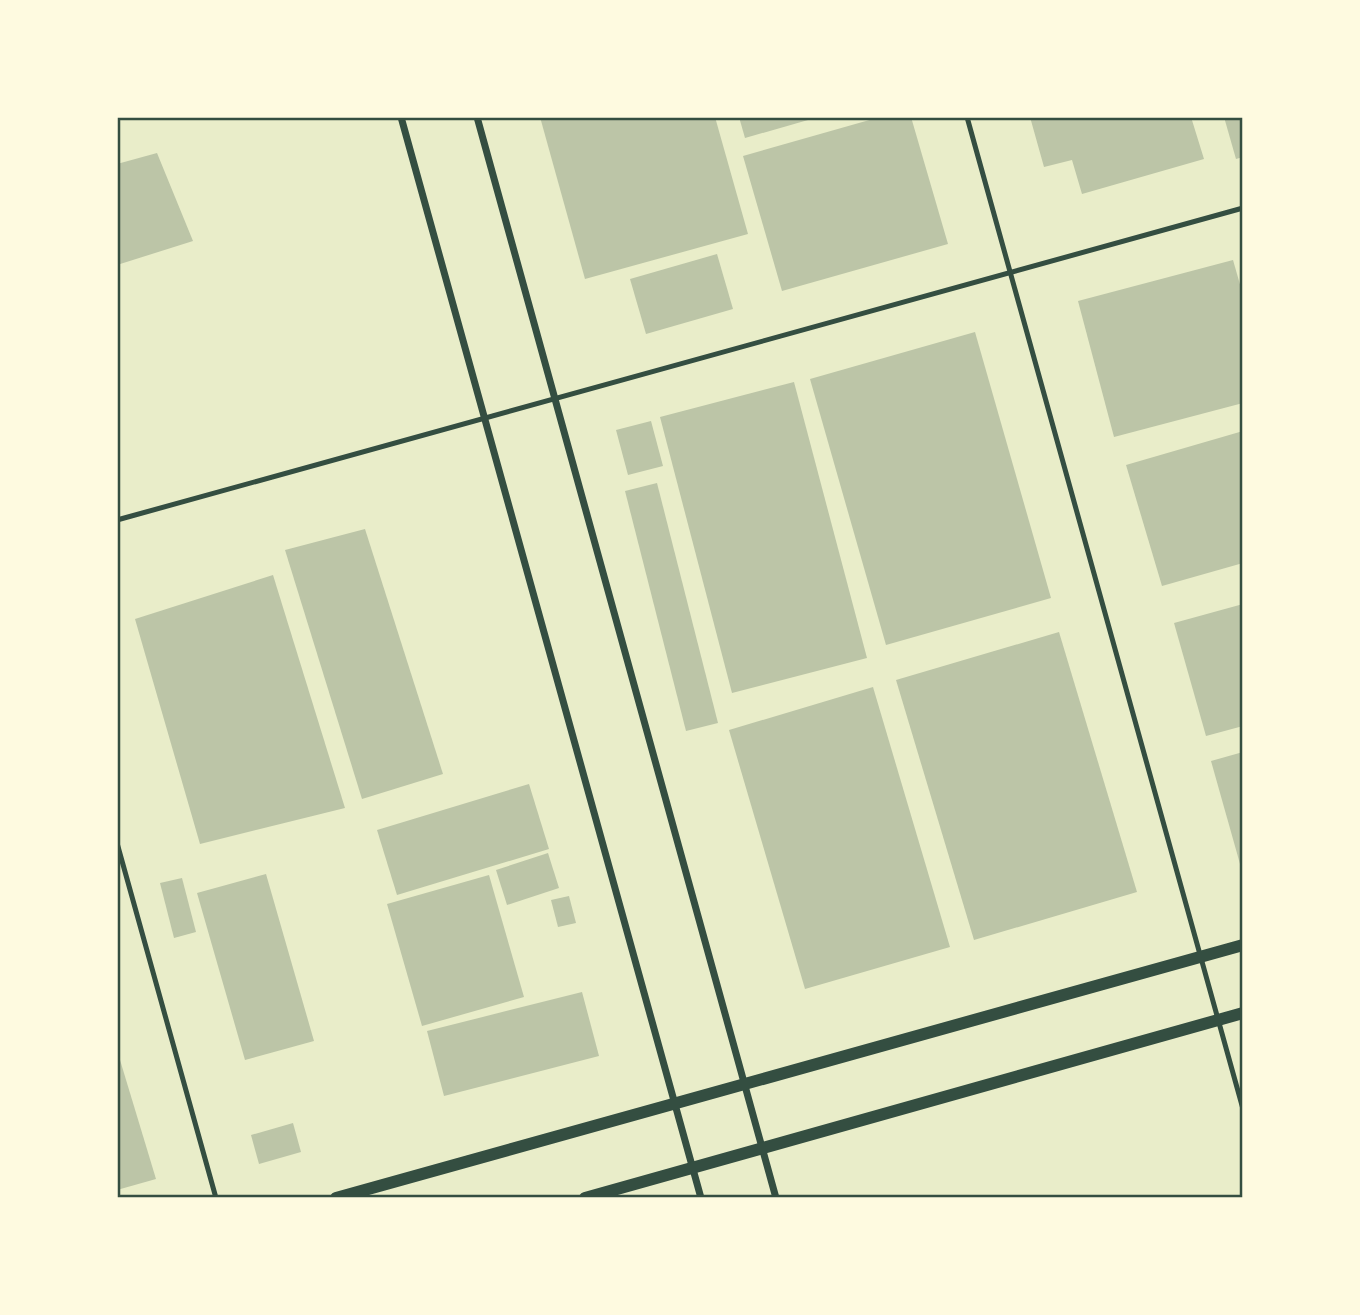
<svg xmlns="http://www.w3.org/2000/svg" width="1360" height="1315" font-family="'Nunito Sans',sans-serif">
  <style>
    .building { fill: #bcc5a7 }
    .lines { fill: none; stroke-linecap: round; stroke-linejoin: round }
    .service { stroke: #344e41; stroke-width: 5 }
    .minor { stroke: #344e41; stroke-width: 7 }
    .tertiary { stroke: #344e41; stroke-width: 12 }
    .neatline { fill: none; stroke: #344e41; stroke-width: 2.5 }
  </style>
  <rect width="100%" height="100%" fill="#e9edc9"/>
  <g class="building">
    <path d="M540 117H715L748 234 585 279Z"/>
    <path d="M739 117H815V118L745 138Z"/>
    <path d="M880 117H911L948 244 782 291 743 156Z"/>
    <path d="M1030 117H1191L1204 159 1082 194 1072 160 1044 167Z"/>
    <path d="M1224 117H1243V157L1236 159Z"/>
    <path d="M157 153 193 241 117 265V164Z"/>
    <path d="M717 254 733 309 646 334 630 279Z"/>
    <path d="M1233 260 1243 295V403L1114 437 1078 301Z"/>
    <path d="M975 332 1051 598 886 645 810 379Z"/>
    <path d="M794 382 867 658 732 693 660 417Z"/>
    <path d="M651 421 663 466 628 475 616 430Z"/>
    <path d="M1243 431V563L1162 586 1126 465Z"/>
    <path d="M657 483 718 723 686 731 625 491Z"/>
    <path d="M365 529 443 774 362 799 285 550Z"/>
    <path d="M273 575 345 808 200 844 135 619Z"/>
    <path d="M1243 604V726L1206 736 1174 623Z"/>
    <path d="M1059 632 1137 892 974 940 896 680Z"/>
    <path d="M873 687 950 947 805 989 729 730Z"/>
    <path d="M1243 752V871H1242L1211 761Z"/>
    <path d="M529 784 549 849 397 895 377 830Z"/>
    <path d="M548 853 559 888 507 905 496 870Z"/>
    <path d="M266 874 314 1041 245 1060 197 893Z"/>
    <path d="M489 875 524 997 422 1026 387 904Z"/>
    <path d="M182 878 196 932 174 938 160 883Z"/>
    <path d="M569 896 576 923 558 927 551 900Z"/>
    <path d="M582 992 599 1056 444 1096 427 1031Z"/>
    <path d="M117 1050 156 1179 117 1190Z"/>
    <path d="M293 1123 301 1152 259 1164 251 1135Z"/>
  </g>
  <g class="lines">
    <g class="service">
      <path d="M967 117 1243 1109"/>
      <path d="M117 520 1243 208"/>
      <path d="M117 843 216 1198"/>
    </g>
    <g class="minor">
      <path d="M401 117 701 1198"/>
      <path d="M477 117 776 1198"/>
    </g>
    <g class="tertiary">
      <path d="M336 1198 1243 945"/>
      <path d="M585 1198 1243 1013"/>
    </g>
  </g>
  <rect width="1360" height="1315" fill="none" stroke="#fefae0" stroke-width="238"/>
  <rect x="119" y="119" width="1122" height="1077" class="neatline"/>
</svg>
